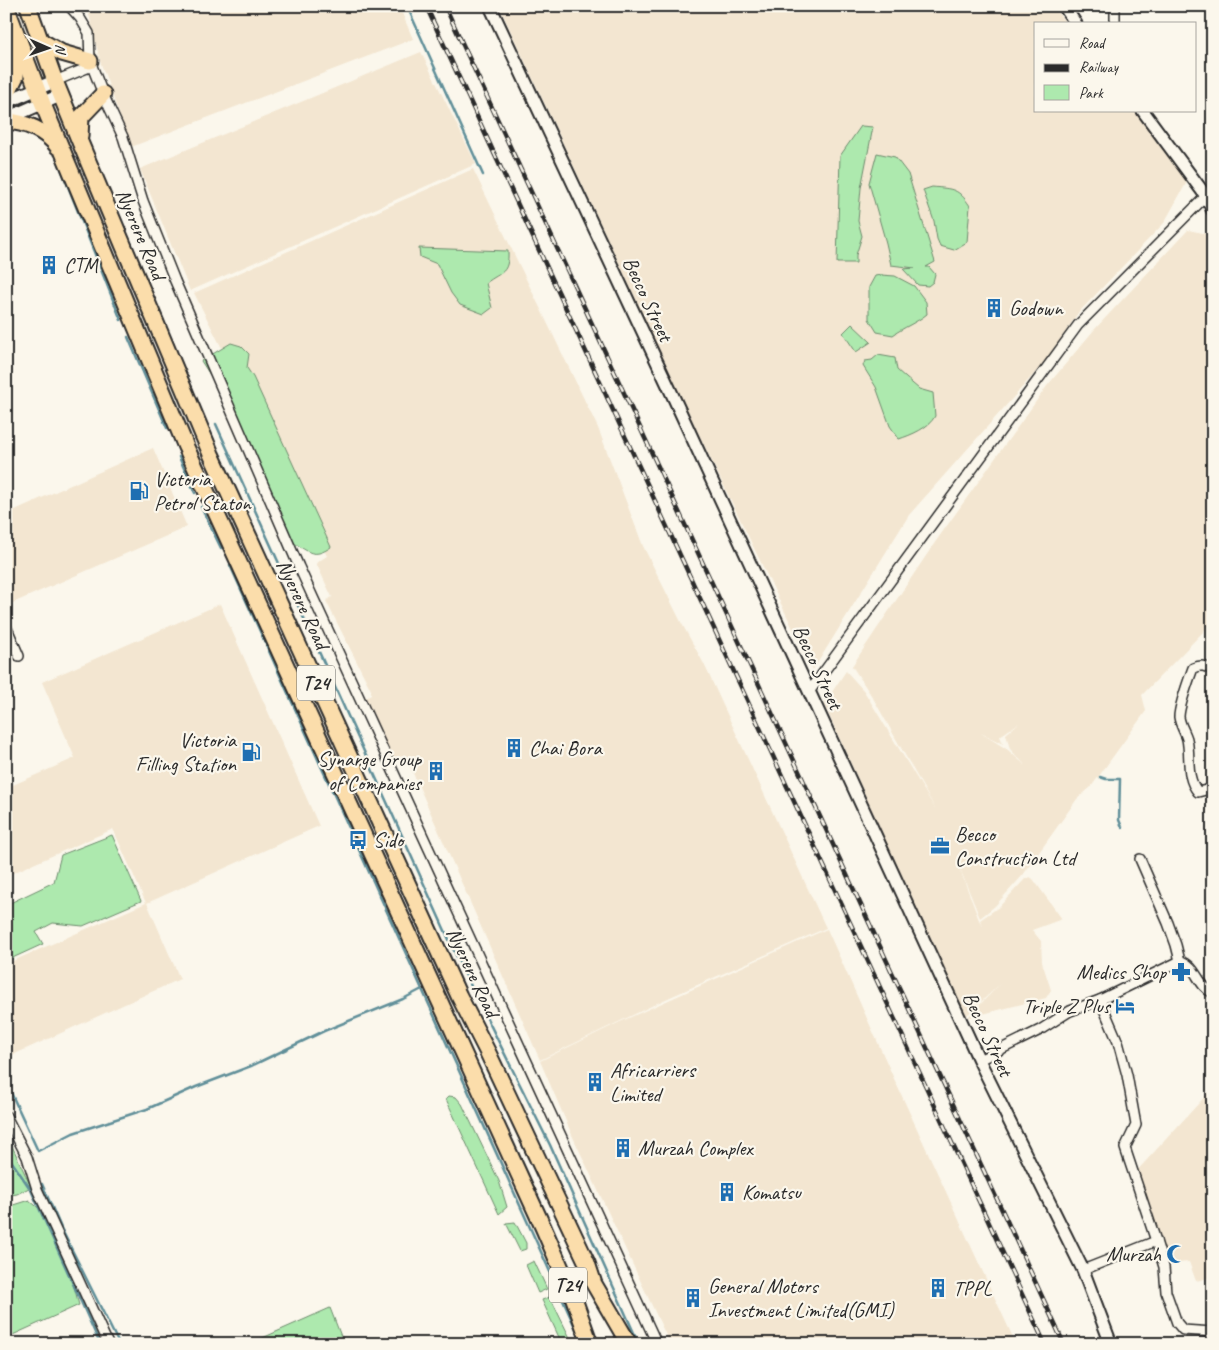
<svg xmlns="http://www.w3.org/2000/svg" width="1219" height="1350" font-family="Caveat,sans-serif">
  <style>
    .built { fill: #f3e6d1; fill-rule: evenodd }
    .green { fill: #ade9ae; stroke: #6c8a6c }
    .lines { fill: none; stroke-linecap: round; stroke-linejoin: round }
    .stream { stroke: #608f99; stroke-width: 2.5 }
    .minor-casing { stroke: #2b2b2b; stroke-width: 12 }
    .tertiary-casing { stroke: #2b2b2b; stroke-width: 15 }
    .secondary-casing { stroke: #2b2b2b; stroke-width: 16 }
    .trunk-casing { stroke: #2b2b2b; stroke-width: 19 }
    .minor { stroke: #fbf7ec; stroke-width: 9 }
    .tertiary { stroke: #fbf7ec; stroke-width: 11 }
    .secondary { stroke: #fbf7ec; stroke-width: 12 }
    .trunk { stroke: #fbddab; stroke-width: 15 }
    .rail-casing { stroke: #2b2b2b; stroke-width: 4.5 }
    .rail { stroke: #fbf7ec; stroke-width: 2.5; stroke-dasharray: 8; stroke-linecap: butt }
    .labels { text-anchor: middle; stroke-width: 4.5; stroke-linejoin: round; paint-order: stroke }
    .shield { fill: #fbf7ec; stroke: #696865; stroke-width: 1 }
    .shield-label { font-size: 20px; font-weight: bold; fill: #2b2b2b }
    .street-label { font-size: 21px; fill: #2b2b2b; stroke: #fbf7ec }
    .poi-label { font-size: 21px; fill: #2b2b2b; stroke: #fbf7ec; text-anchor: start }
  </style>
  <rect width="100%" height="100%" fill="#fbf7ec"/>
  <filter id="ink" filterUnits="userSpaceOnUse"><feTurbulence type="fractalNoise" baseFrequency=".02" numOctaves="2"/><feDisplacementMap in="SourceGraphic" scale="10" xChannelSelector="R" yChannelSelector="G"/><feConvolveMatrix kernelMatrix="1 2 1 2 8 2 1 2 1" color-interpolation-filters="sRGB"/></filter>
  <g filter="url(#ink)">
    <g class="built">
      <path d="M87 6H399L413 39 131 147 100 61Z"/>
      <path d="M499 6H1052L1067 24H1035V111H1139L1188 180 1164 223 1078 313 1049 357 909 515 813 670 691 418Z"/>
      <path d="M421 52 476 164 190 291 140 169Z"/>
      <path d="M473 169 598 428 643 546 682 624 704 664 826 928 668 998 540 1060 405 755 391 761 361 701 371 695V690L326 601 332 597 316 563 327 556 194 293Z"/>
      <path d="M1188 230 1213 235V619L1204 631 1142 695 1146 711 1091 787 1077 799 1023 875 995 906 980 918 956 859 979 920 983 926 980 920 999 907 1025 879 1030 877 1033 879 1062 919 1032 930 1041 941 1042 962 1051 990 1046 998 967 1018 1000 984 965 1017 824 704 846 671 864 691 936 810 873 698 852 666 936 541 1047 386 1094 330ZM1019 723 1006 734 1010 749 1026 766 1008 750 981 733 1003 744 1000 736Z"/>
      <path d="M153 448 187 527 8 605 6 603V514Z"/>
      <path d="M220 604 319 826 147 903 180 979 6 1058V964L146 903 113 829 6 876V788L75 758 42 682Z"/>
      <path d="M827 929 895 1081 1016 1344H670L572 1135 540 1061 622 1021Z"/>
      <path d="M1210 1091 1213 1093V1277L1196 1281 1189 1262 1165 1264 1134 1174Z"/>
    </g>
    <g class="green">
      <path d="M861 126 873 127 861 188 858 221 862 236 856 255V263H837L840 156Z"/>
      <path d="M877 153 895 157 908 174 935 262 926 267H929L935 274 933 282 928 286 918 285 903 269 915 268 891 265 886 243 869 183Z"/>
      <path d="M932 187C953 189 958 188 970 206L967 242 954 250 940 246 937 239 934 221 923 190Z"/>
      <path d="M419 248 508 251C509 274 502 271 486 283L492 308 484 314 460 305 451 293 437 264 420 257Z"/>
      <path d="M881 275 895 276 914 286 926 302 927 314C916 323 904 327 893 335L877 332 869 319V287L875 276Z"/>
      <path d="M852 324 871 342 856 352 843 333Z"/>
      <path d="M231 343 241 346 249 354 247 368 253 377 331 547C314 559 309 552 294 543L225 386 212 378 201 361Z"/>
      <path d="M878 355 895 358 897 370 906 378 919 389 933 393 935 416C929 428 911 435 899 439L890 426 876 387 863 366 865 361 872 360Z"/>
      <path d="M112 835 141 901 83 926 53 923 36 932 43 944 6 961V905L54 882 61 855Z"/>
      <path d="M449 1096 456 1097 462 1104 499 1181 507 1207 499 1214 446 1099Z"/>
      <path d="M6 1133 31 1187 17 1194 6 1196Z"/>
      <path d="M29 1200 42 1211 69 1268 79 1305 6 1338V1211L10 1206Z"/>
      <path d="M515 1222 526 1243V1249L520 1251 506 1223Z"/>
      <path d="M534 1261 547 1289 538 1293 526 1265Z"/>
      <path d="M550 1297 573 1344H562L542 1300Z"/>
      <path d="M330 1308 344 1344H249Z"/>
    </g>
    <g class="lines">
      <g class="stream">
        <path d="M407 6 483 175"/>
        <path d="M6 29 12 44"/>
        <path d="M56 156 121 320"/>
        <path d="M128 337 167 428"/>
        <path d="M216 424 461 966 550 1145 639 1344"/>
        <path d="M179 457 195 493"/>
        <path d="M201 507 221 548"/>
        <path d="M230 565 580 1338"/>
        <path d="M1100 777 1106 779H1120L1119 820 1122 827"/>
        <path d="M6 1082 38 1151 73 1133 147 1109 196 1087 251 1066 324 1031 403 999 422 989"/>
        <path d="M6 1153 31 1190 100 1344"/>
        <path d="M42 1184 61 1228 119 1344"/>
      </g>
      <g class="minor-casing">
        <g id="minor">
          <path d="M69 6 80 18 89 33 90 61 103 94 123 137 143 201 175 281 299 567 657 1344"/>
          <path d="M1115 6V24"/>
          <path d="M55 81 92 66"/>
          <path d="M6 626 19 656"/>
          <path d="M1213 671C1206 666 1201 664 1193 668 1189 679 1179 706 1179 717 1180 725 1185 732 1187 739 1191 757 1185 777 1198 792L1210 789 1213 791"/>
          <path d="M809 692 1078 325 1206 196"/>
          <path d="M1140 859 1168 923 1176 945 1180 961"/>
          <path d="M1180 961C1197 965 1197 986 1213 993"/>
          <path d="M1100 1000 1118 1042 1127 1075 1136 1125 1125 1148 1156 1241 1164 1267 1166 1292 1177 1323 1183 1330 1213 1332"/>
          <path d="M979 1060 1040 1030 1070 1011 1100 1000 1180 961"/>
          <path d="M6 1116 27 1157 37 1189 108 1344"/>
          <path d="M1083 1270 1156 1241"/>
        </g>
      </g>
      <g class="tertiary-casing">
        <g id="tertiary">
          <path d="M490 6 672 394 979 1060 1083 1270 1111 1344"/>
          <path d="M1064 6 1076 24"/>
          <path d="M1143 111 1206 196 1213 211"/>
        </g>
      </g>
      <g class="secondary-casing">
        <g id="secondary">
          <path d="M6 102 55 81"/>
          <path d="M6 119 61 95"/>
        </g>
      </g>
      <g class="trunk-casing">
        <g id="trunk">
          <path d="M6 6 42 102 186 447 543 1227 573 1296 590 1344"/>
          <path d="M28 6 55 81 80 142 211 454 459 996 488 1053 587 1263 594 1284 629 1344"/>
          <path d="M41 41 62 53 90 61"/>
          <path d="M6 96 16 76 17 45"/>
          <path d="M6 121C26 122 46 131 58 147"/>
          <path d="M80 137 81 117 103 94"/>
        </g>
      </g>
      <use href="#minor" class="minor"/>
      <use href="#tertiary" class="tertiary"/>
      <use href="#secondary" class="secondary"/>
      <use href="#trunk" class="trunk"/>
      <g class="rail-casing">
        <g id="rail">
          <path d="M426 6 1045 1344"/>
          <path d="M445 6 1064 1344"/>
        </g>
      </g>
      <use href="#rail" class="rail"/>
    </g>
  </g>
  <defs>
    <g id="building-bare" transform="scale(1.5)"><path d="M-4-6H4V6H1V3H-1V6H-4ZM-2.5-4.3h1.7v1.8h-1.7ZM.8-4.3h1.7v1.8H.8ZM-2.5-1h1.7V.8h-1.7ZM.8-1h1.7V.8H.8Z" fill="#1f6fb2" stroke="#fbf7ec" stroke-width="2.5" paint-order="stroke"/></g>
    <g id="fuel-bare" transform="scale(1.5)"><path d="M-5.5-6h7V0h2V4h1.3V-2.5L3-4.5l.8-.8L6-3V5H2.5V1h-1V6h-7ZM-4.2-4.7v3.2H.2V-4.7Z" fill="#1f6fb2" stroke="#fbf7ec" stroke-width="2.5" paint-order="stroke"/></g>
    <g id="bus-bare" transform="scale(1.5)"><path d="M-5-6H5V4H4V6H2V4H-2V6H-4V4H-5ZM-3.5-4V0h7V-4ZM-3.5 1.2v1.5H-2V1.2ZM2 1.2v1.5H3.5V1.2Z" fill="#1f6fb2" stroke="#fbf7ec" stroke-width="2.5" paint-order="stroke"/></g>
    <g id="office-bare" transform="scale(1.5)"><path d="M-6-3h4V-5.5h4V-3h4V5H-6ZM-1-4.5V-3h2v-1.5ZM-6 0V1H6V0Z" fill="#1f6fb2" stroke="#fbf7ec" stroke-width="2.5" paint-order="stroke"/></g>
    <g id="pharmacy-bare" transform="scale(1.5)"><path d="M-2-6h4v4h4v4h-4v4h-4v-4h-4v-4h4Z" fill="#1f6fb2" stroke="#fbf7ec" stroke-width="2.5" paint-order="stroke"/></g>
    <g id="hotel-bare" transform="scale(1.5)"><path d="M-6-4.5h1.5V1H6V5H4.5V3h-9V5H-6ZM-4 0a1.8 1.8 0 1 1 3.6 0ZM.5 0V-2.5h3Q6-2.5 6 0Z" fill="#1f6fb2" stroke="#fbf7ec" stroke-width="2.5" paint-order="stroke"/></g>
    <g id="mosque-bare" transform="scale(1.5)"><path d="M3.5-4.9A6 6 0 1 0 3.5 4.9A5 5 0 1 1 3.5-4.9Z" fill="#1f6fb2" stroke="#fbf7ec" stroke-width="2.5" paint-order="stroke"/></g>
  </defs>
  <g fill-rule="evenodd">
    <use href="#building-bare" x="49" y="265"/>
    <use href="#building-bare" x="994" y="308"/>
    <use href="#fuel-bare" x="139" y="491"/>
    <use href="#building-bare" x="514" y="748"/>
    <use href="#fuel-bare" x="251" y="752"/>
    <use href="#building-bare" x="436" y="771"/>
    <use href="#bus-bare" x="358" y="840"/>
    <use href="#office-bare" x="940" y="846"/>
    <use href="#pharmacy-bare" x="1181" y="972"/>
    <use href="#hotel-bare" x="1125" y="1006"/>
    <use href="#building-bare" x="595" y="1082"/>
    <use href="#building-bare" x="623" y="1148"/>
    <use href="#building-bare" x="727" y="1192"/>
    <use href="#mosque-bare" x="1176" y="1254"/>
    <use href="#building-bare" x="938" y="1288"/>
    <use href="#building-bare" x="693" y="1298"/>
  </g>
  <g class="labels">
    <g class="shield">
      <rect x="297" y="665.5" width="38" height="35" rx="4"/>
      <rect x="549" y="1267.5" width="38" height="35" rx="4"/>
    </g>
    <g class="shield-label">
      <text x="316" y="690">T24</text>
      <text x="568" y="1292">T24</text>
    </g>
    <g class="street-label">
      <text transform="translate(141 234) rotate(67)" y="7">Nyerere Road</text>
      <text transform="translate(648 299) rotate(65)" y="7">Becco Street</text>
      <text transform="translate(303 604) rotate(65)" y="7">Nyerere Road</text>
      <text transform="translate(818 667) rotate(65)" y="7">Becco Street</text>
      <text transform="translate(473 972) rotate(65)" y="7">Nyerere Road</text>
      <text transform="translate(988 1034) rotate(65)" y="7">Becco Street</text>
    </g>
    <g class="poi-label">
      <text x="64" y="272">CTM</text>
      <text x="1009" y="315">Godown</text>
      <text x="154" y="486">Victoria<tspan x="154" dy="24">Petrol Staton</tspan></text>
      <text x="236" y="747" text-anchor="end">Victoria<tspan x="236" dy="24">Filling Station</tspan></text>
      <text x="529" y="755">Chai Bora</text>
      <text x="421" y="766" text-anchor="end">Synarge Group<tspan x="421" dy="24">of Companies</tspan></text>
      <text x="955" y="841">Becco<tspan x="955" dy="24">Construction Ltd</tspan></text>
      <text x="373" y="847">Sido</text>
      <text x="1166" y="979" text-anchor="end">Medics Shop</text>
      <text x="1110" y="1013" text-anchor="end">Triple Z Plus</text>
      <text x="610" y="1077">Africarriers<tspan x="610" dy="24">Limited</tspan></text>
      <text x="638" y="1155">Murzah Complex</text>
      <text x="742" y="1199">Komatsu</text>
      <text x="1161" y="1261" text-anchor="end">Murzah</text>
      <text x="708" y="1293">General Motors<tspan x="708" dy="24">Investment Limited(GMI)</tspan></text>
      <text x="953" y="1295">TPPL</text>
    </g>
  </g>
  <rect width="1219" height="1350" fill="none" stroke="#fbf7ec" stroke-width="25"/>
  <rect x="12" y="12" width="1194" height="1325" fill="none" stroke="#2b2b2b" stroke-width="2" filter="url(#ink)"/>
  <rect x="1034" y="22" width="162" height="90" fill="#fbf7ec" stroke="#a8a59f"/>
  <rect x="1044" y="39" width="25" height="8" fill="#fbf7ec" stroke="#a8a59f"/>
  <text x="1079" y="48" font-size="15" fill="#2b2b2b">Road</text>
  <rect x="1044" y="64" width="25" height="8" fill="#2b2b2b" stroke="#a8a59f"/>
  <text x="1079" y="72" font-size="15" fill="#2b2b2b">Railway</text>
  <rect x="1044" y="85" width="25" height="15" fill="#ade9ae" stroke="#a8a59f"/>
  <text x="1079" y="98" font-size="15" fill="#2b2b2b">Park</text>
  <g transform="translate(48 48) rotate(92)" stroke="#fbf7ec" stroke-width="4" paint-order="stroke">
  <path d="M0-4L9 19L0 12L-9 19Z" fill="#2b2b2b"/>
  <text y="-8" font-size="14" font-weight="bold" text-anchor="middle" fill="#2b2b2b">N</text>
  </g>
</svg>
